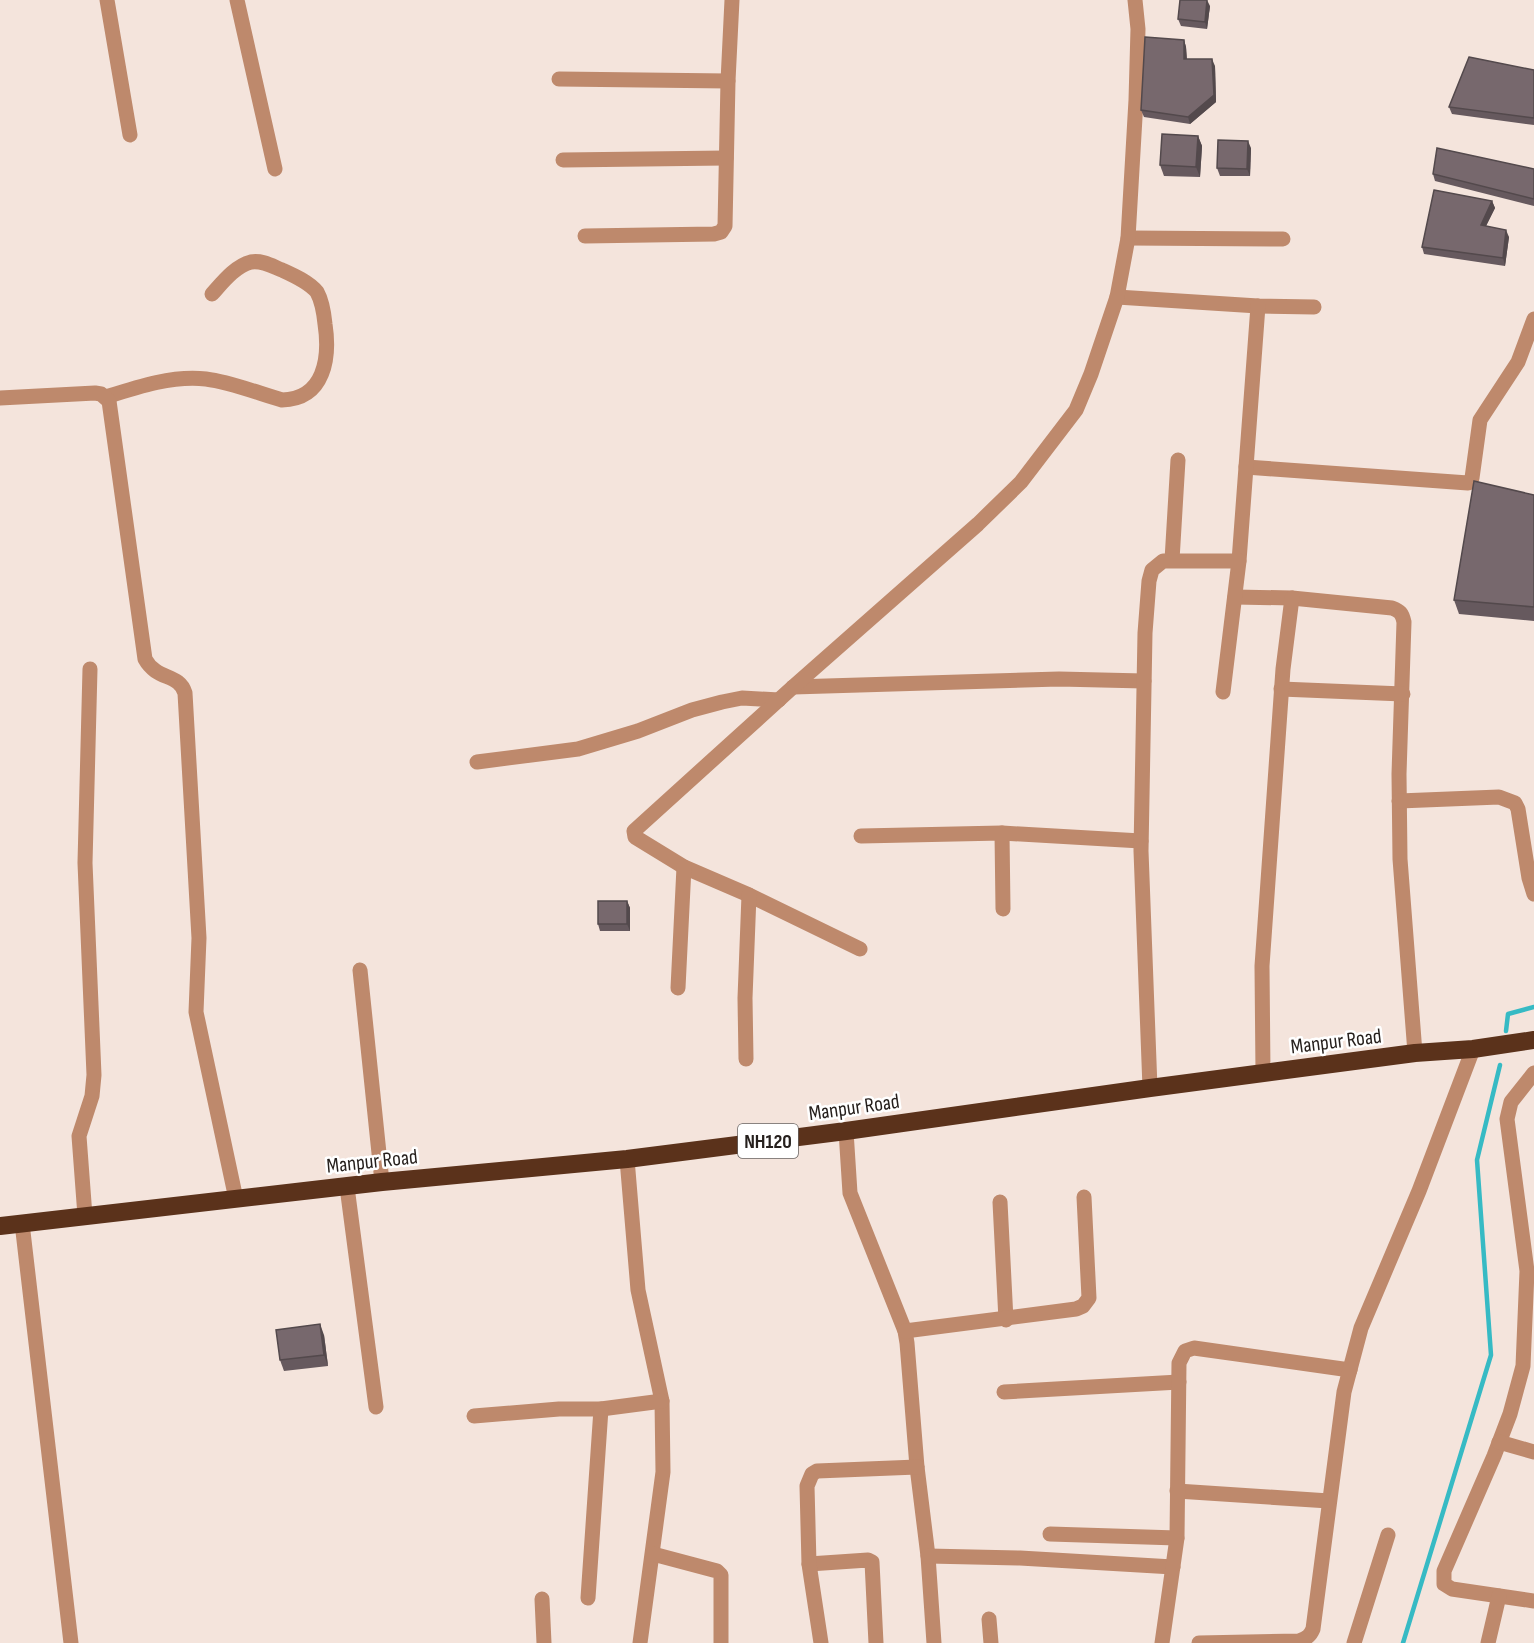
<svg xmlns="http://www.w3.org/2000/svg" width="1534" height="1643" font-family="'Sofia Sans Condensed',sans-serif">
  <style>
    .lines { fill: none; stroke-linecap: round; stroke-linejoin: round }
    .stream { stroke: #36bac4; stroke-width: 4.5 }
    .minor { stroke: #be896c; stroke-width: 15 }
    .highway { stroke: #5b321b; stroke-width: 18 }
    .wall { fill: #66595e }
    .shaded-wall { fill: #53494c }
    .building { fill: #77686d; stroke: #53494c; stroke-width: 1.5 }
    .labels { text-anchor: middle; stroke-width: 5; stroke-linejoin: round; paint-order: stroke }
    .shield { fill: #fff; stroke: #676361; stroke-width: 1.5 }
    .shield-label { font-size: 20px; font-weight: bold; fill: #26201d }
    .street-label { font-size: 21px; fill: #26201d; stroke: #fff }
  </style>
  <rect width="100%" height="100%" fill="#f4e4dc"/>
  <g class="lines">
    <g class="stream">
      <path d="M1506 1031 1508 1014 1534 1007"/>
      <path d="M1403 1643 1491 1355 1477 1160 1500 1065"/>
    </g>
    <g class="minor">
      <path d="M107 0 130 135"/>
      <path d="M237 0 275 169"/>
      <path d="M559 79 728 81"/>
      <path d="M563 160 726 158"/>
      <path d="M585 236 714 234 721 232 725 226 728 81 732 0"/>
      <path d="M1128 238 1283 239"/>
      <path d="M1117 297 1258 306 1314 307"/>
      <path d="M106 397C137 387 173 375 206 379 230 382 258 393 282 400 325 399 330 357 325 324 324 314 322 301 317 292 309 282 293 275 282 270 272 266 262 260 251 262 235 266 222 283 212 294"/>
      <path d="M0 398 95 393 101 394 109 401 145 659C157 681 179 673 185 693L199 938 196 1012 236 1199"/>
      <path d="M1246 467 1468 483 1472 478 1480 420 1518 362 1534 319"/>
      <path d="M1172 560 1178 460"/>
      <path d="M1235 597 1292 598 1392 608C1400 611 1402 613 1404 622L1399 774 1400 859 1415 1053"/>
      <path d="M793 687 1059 679 1144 681"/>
      <path d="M1281 689 1403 694"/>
      <path d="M1223 692 1239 561 1258 306"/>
      <path d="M477 762 578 749 638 731 692 710 722 702 742 698 779 700"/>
      <path d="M1399 801 1499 797 1515 803 1518 809 1529 878 1534 894"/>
      <path d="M1002 833 1003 909"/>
      <path d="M861 836 1002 833 1141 841"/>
      <path d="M860 949 749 895 684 867 635 837 634 831 793 687 978 524 1021 482 1076 410 1091 374 1117 297 1128 238 1136 100 1138 29 1135 0"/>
      <path d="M360 970 382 1182"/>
      <path d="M678 988 684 867"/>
      <path d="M746 1059 745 998 749 895"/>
      <path d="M1263 1073 1262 966 1283 669 1292 598"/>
      <path d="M1534 1073 1511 1102 1507 1119 1527 1271 1523 1366 1510 1414 1494 1456 1444 1571V1584L1452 1589 1534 1601"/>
      <path d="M1150 1088 1141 851 1145 633 1149 581 1152 570 1163 561H1239"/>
      <path d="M846 1131 850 1193 905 1331 907 1343 917 1467 928 1556 934 1643"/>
      <path d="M627 1159 638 1290 662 1401 663 1472 640 1643"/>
      <path d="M347 1187 376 1407"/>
      <path d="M1000 1202 1006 1320"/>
      <path d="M85 1216 79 1136 92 1096 94 1075 85 863 90 669"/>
      <path d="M22 1223 71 1643"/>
      <path d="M905 1331 1076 1309 1083 1306 1089 1298 1084 1197"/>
      <path d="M1004 1392 1179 1382"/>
      <path d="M474 1416 559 1409H601L662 1401"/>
      <path d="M1499 1442 1534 1452"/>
      <path d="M1177 1491 1329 1501"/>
      <path d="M1050 1534 1177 1538"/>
      <path d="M653 1554 717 1571 721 1575V1643"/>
      <path d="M928 1556 1020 1558 1173 1567"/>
      <path d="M809 1564 868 1560 872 1562 876 1643"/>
      <path d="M588 1598 601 1409"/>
      <path d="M542 1599 544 1643"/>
      <path d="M989 1619 991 1643"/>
      <path d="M821 1643 809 1564 807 1486 812 1474 817 1471 917 1467"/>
      <path d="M1162 1643 1177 1538 1179 1363 1185 1351 1194 1348 1350 1370"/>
      <path d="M1199 1643 1299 1641C1307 1638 1310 1636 1313 1629L1344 1392 1361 1328 1419 1191 1473 1049"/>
      <path d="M1354 1643 1388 1535"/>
      <path d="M1488 1643 1499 1596"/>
    </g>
    <path class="highway" d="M0 1226 382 1182 627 1159 846 1131 1150 1088 1415 1053 1473 1049 1534 1040"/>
  </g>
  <g class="wall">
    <path d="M1210 6 1207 29 1181 26 1178 19Z"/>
    <path d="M1184 40 1186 47 1187 59 1215 66 1216 102 1190 124 1144 117 1141 110Z"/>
    <path d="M1534 70V125L1452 114 1449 107Z"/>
    <path d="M1198 136 1202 146 1200 177 1164 176 1160 165Z"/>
    <path d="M1251 148 1250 176H1220L1217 168Z"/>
    <path d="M1534 169V206L1435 181 1433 174Z"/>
    <path d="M1492 201 1495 208 1486 226 1509 237 1505 266 1424 254 1422 247Z"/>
    <path d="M1534 495V621L1459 614 1454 600Z"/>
    <path d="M627 901 630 908V931H600L598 924Z"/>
    <path d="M324 1335 328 1366 284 1371 280 1360Z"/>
  </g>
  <g class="shaded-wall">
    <path d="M1207 0 1210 6 1207 29 1205 22Z"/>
    <path d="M1184 40 1186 47 1187 66 1184 59Z"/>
    <path d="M1212 59 1215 66 1216 102 1190 124 1188 117Z"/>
    <path d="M1198 136 1202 146 1200 177 1196 167Z"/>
    <path d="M1248 141 1251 148 1250 176 1247 169Z"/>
    <path d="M1492 201 1495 208 1483 232 1481 225Z"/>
    <path d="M1506 230 1509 237 1505 266 1503 258Z"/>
    <path d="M627 901 630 908V931L627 924Z"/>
    <path d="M320 1324 324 1335 328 1366 324 1355Z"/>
  </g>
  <g class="building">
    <path d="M1180 0H1207L1205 22 1178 19Z"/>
    <path d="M1145 37 1184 40V59H1212L1214 95 1188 117 1141 110Z"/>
    <path d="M1469 57 1534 70V118L1449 107Z"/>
    <path d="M1162 134 1198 136 1196 167 1160 165Z"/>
    <path d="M1218 140 1248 141 1247 169 1217 168Z"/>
    <path d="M1437 148 1534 169V199L1433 174Z"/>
    <path d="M1434 190 1492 201 1481 225 1506 230 1503 258 1422 247Z"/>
    <path d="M1474 481 1534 495V607L1454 600Z"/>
    <rect x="598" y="901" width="29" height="23"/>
    <path d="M320 1324 324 1355 280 1360 276 1330Z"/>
  </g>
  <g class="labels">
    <rect class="shield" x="738" y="1124" width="60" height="34" rx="4.5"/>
    <g class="shield-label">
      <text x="768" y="1148">NH120</text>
    </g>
    <g class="street-label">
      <text transform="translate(1336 1041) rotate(-7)" y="7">Manpur Road</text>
      <text transform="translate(854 1107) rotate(-8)" y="7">Manpur Road</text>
      <text transform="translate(372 1161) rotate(-6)" y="7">Manpur Road</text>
    </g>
  </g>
</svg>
